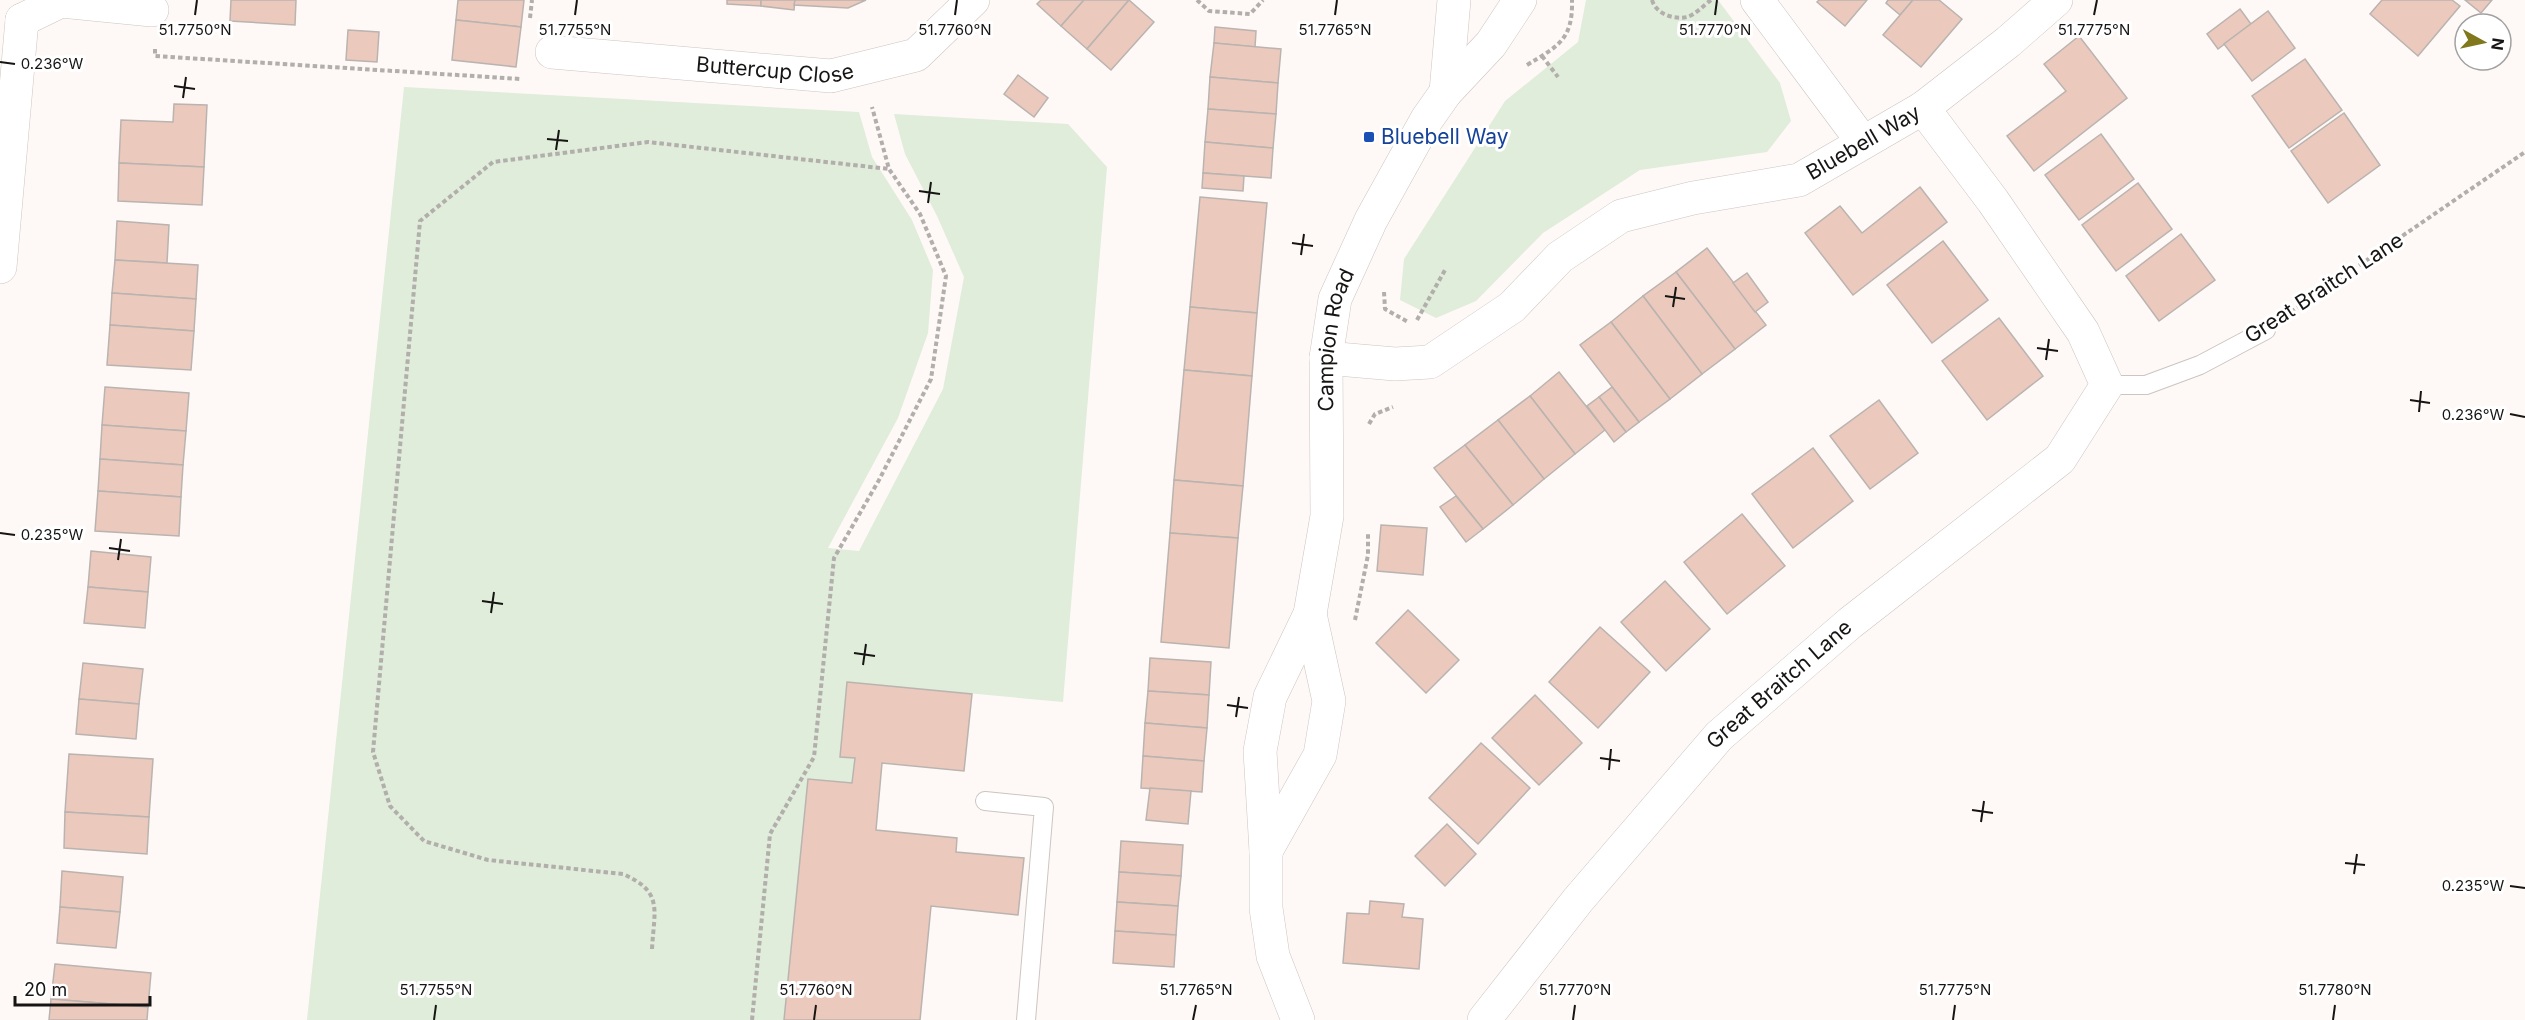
<svg xmlns="http://www.w3.org/2000/svg" width="2525" height="1020" font-family="Inter,sans-serif">
  <style>
    .green { fill: #dfedda }
    .building { fill: #ebcabd; stroke: #bab3b0; stroke-width: 1.5 }
    .lines { fill: none; stroke-linecap: round; stroke-linejoin: round }
    .lane-casing { stroke: #ccc5c2; stroke-width: 20 }
    .street-casing { stroke: #ccc5c2; stroke-width: 34 }
    .path { stroke: #b2aeac; stroke-width: 4; stroke-dasharray: 4.5 3; stroke-linecap: butt }
    .lane { stroke: #fff; stroke-width: 18 }
    .street { stroke: #fff; stroke-width: 33 }
    .ticks { fill: none; stroke: #171514; stroke-width: 2 }
    .transit-dot { fill: #1a4fb4; stroke: #fff; stroke-width: 2 }
    .labels { text-anchor: middle; stroke-width: 6; stroke-linejoin: round; paint-order: stroke }
    .street-label { font-size: 21px; fill: #171514; stroke: #fff }
    .transit-label { font-size: 21px; fill: #164399; stroke: #fff; text-anchor: start }
    .ticks-label { font-size: 15px; text-anchor: middle; fill: #171514; stroke: #fff; stroke-width: 6; stroke-linejoin: round; paint-order: stroke }
  </style>
  <rect width="100%" height="100%" fill="#fef9f6"/>
  <g class="green">
    <path d="M1586 0H1718L1780 83 1791 121 1767 152 1640 170 1543 233 1476 301 1436 318 1400 300 1404 259 1505 101 1578 42Z"/>
    <path d="M404 87 859 112 872 157 912 220 933 270 928 333 898 418 828 548 859 551 943 389 964 277 937 216 905 154 894 114 1068 124 1107 167 1063 702 847 682 840 757 855 758 852 783 808 779 784 1020H307Z"/>
  </g>
  <g class="building">
    <path d="M231 0H296L295 25 230 21Z"/>
    <path d="M458 0H524L521 27 456 20Z"/>
    <path d="M727 0H761V6L727 4Z"/>
    <path d="M761 0H795L794 10 761 6Z"/>
    <path d="M795 0H866L848 8 794 5Z"/>
    <path d="M1041 0H1084L1061 26 1037 4Z"/>
    <path d="M1084 0H1129L1087 49 1061 26Z"/>
    <path d="M1129 0 1154 22 1111 70 1087 49Z"/>
    <path d="M1819 0H1867L1845 26 1817 2Z"/>
    <path d="M1888 0H1913L1900 15 1886 3Z"/>
    <path d="M1913 0H1939L1962 19 1921 67 1883 35Z"/>
    <path d="M2382 0H2452L2460 6 2418 56 2370 14Z"/>
    <path d="M2465 0H2492L2481 13Z"/>
    <path d="M2240 9 2251 24 2218 49 2207 34Z"/>
    <path d="M2268 11 2295 48 2252 81 2224 44Z"/>
    <path d="M456 20 521 27 516 67 452 60Z"/>
    <path d="M1215 27 1256 31 1255 47 1214 43Z"/>
    <path d="M348 30 379 32 377 62 346 60Z"/>
    <path d="M2079 36 2127 98 2034 171 2007 136 2066 91 2044 64Z"/>
    <path d="M1214 43 1281 49 1278 83 1210 77Z"/>
    <path d="M2305 59 2342 110 2289 148 2252 96Z"/>
    <path d="M1018 75 1048 98 1034 117 1004 94Z"/>
    <path d="M1210 77 1278 83 1276 114 1208 109Z"/>
    <path d="M174 104 207 105 204 167 119 163 121 120 173 122Z"/>
    <path d="M1208 109 1276 114 1273 148 1205 142Z"/>
    <path d="M2344 113 2380 165 2328 203 2291 151Z"/>
    <path d="M2101 134 2134 179 2079 220 2045 175Z"/>
    <path d="M1205 142 1273 148 1271 178 1203 173Z"/>
    <path d="M119 163 204 167 202 205 118 201Z"/>
    <path d="M1203 173 1244 176 1243 191 1202 188Z"/>
    <path d="M2138 183 2172 229 2116 271 2082 225Z"/>
    <path d="M1920 187 1947 222 1853 295 1805 233 1840 206 1862 233Z"/>
    <path d="M1200 197 1267 203 1257 313 1190 307Z"/>
    <path d="M117 221 169 225 167 263 115 260Z"/>
    <path d="M2181 234 2215 280 2159 321 2126 276Z"/>
    <path d="M1943 241 1988 300 1932 343 1887 285Z"/>
    <path d="M1707 248 1766 325 1735 349 1676 272Z"/>
    <path d="M115 260 198 265 196 299 112 293Z"/>
    <path d="M1676 272 1735 349 1702 374 1643 296Z"/>
    <path d="M1747 273 1768 302 1755 312 1733 283Z"/>
    <path d="M112 293 196 299 194 331 110 325Z"/>
    <path d="M1643 296 1702 374 1670 399 1611 322Z"/>
    <path d="M1190 307 1257 313 1252 376 1184 370Z"/>
    <path d="M1999 318 2043 376 1987 420 1942 361Z"/>
    <path d="M1611 322 1670 399 1639 422 1580 345Z"/>
    <path d="M110 325 194 331 191 370 107 365Z"/>
    <path d="M1184 370 1252 376 1243 486 1174 480Z"/>
    <path d="M1559 372 1605 430 1575 454 1530 396Z"/>
    <path d="M105 387 189 393 186 431 102 425Z"/>
    <path d="M1612 387 1639 422 1626 432 1599 397Z"/>
    <path d="M1530 396 1575 454 1544 479 1498 420Z"/>
    <path d="M1599 397 1626 432 1614 442 1587 406Z"/>
    <path d="M1879 400 1918 453 1870 489 1830 436Z"/>
    <path d="M1498 420 1544 479 1513 505 1465 445Z"/>
    <path d="M102 425 186 431 183 465 100 459Z"/>
    <path d="M1465 445 1513 505 1483 529 1434 468Z"/>
    <path d="M1813 448 1853 501 1793 548 1752 494Z"/>
    <path d="M100 459 183 465 181 497 98 491Z"/>
    <path d="M1174 480 1243 486 1238 538 1170 533Z"/>
    <path d="M98 491 181 497 179 536 95 531Z"/>
    <path d="M1456 496 1483 529 1466 542 1440 507Z"/>
    <path d="M1742 514 1785 566 1727 614 1684 562Z"/>
    <path d="M1381 525 1427 528 1423 575 1377 571Z"/>
    <path d="M1170 533 1238 538 1229 648 1161 642Z"/>
    <path d="M91 551 151 557 148 592 88 587Z"/>
    <path d="M1665 581 1710 629 1666 671 1621 622Z"/>
    <path d="M88 587 148 592 145 628 84 623Z"/>
    <path d="M1408 610 1459 660 1426 693 1376 643Z"/>
    <path d="M1600 627 1650 672 1598 728 1549 682Z"/>
    <path d="M1150 658 1211 662 1209 695 1148 691Z"/>
    <path d="M83 663 143 669 139 704 79 699Z"/>
    <path d="M847 682 972 694 964 771 882 763 876 830 957 838 956 852 1024 858 1018 915 931 906 920 1020H784L808 779 852 783 855 758 840 757Z"/>
    <path d="M1148 691 1209 695 1207 728 1145 723Z"/>
    <path d="M1535 695 1582 743 1539 785 1492 738Z"/>
    <path d="M79 699 139 704 136 739 76 734Z"/>
    <path d="M1145 723 1207 728 1204 761 1143 756Z"/>
    <path d="M1481 743 1530 788 1478 844 1429 798Z"/>
    <path d="M69 754 153 759 149 817 65 812Z"/>
    <path d="M1143 756 1204 761 1202 792 1141 788Z"/>
    <path d="M1150 788 1191 791 1188 824 1146 820Z"/>
    <path d="M65 812 149 817 147 854 64 848Z"/>
    <path d="M1447 824 1476 854 1445 886 1415 856Z"/>
    <path d="M1121 841 1183 845 1181 876 1119 872Z"/>
    <path d="M62 871 123 877 120 912 60 907Z"/>
    <path d="M1119 872 1181 876 1178 906 1117 902Z"/>
    <path d="M1370 901 1404 904 1402 917 1423 919 1419 969 1343 963 1347 913 1369 914Z"/>
    <path d="M1117 902 1178 906 1176 935 1115 931Z"/>
    <path d="M60 907 120 912 116 948 57 943Z"/>
    <path d="M1115 931 1176 935 1174 967 1113 963Z"/>
    <path d="M55 964 151 973 148 1007 51 999Z"/>
    <path d="M51 999 148 1007 147 1020H49Z"/>
  </g>
  <g class="lines">
    <g class="lane-casing">
      <g id="lane">
        <path d="M2107 385H2146L2200 365 2266 330"/>
        <path d="M985 801 1044 807 1026 1020"/>
      </g>
    </g>
    <g class="street-casing">
      <g id="street">
        <path d="M1757 0 1862 141"/>
        <path d="M22 20 61 1 152 10"/>
        <path id="s1" d="M552 52 831 76 916 55 973 0"/>
        <path d="M1446 92 1454 0"/>
        <path d="M0 267 22 20"/>
        <path id="s2" d="M1326 358 1395 364 1430 362 1512 307 1560 257 1621 216 1693 198 1799 180 1923 108 2008 42 2056 0"/>
        <path d="M1266 851 1320 755 1329 701 1310 614"/>
        <path id="s3" d="M1298 1020 1273 956 1266 908V851L1260 751 1270 697 1310 614 1327 516 1326 358 1335 299 1371 220 1427 119 1446 92 1491 44 1520 0"/>
        <path id="s4" d="M1484 1020 1578 900 1719 736 1850 623 2060 459 2107 385 2083 332 1993 201 1923 108"/>
      </g>
    </g>
    <g class="path">
      <path d="M1197 0 1209 11 1250 14 1263 0"/>
      <path d="M1652 0C1656 14 1674 20 1687 17 1695 15 1704 5 1711 0"/>
      <path d="M530 18 532 0"/>
      <path d="M155 49V56L521 79"/>
      <path d="M1542 56 1558 77"/>
      <path d="M1527 65C1558 46 1573 40 1572 0"/>
      <path d="M1384 292 1385 309 1408 322"/>
      <path d="M2291 312 2525 152"/>
      <path d="M1417 320 1445 270"/>
      <path d="M1369 424 1375 414 1393 407"/>
      <path d="M1355 620 1368 555V532"/>
      <path d="M652 949C654 910 664 892 623 874L488 860 424 841 390 806 373 752 420 221 493 162 648 142 889 169"/>
      <path d="M752 1020 770 834 814 757 834 558 879 480 931 379 946 276 920 214 889 169 872 107"/>
    </g>
    <use href="#lane" class="lane"/>
    <use href="#street" class="street"/>
  </g>
  <path class="ticks" d="M195 15 197 0M575 15 577 0M955 15 957 0M1335 15 1337 0M1715 15 1717 0M2094 15 2097 0M0 62 15 64M174 86 195 89M183 98 186 77M547 139 568 141M556 150 559 130M919 191 940 194M928 203 931 182M1292 243 1313 246M1301 255 1304 234M1665 296 1685 299M1673 307 1676 287M2037 348 2058 351M2046 360 2049 339M2410 400 2430 403M2419 412 2421 391M2510 414 2525 417M0 533 15 535M109 548 130 551M118 560 121 539M482 601 503 604M491 613 494 592M854 653 875 656M863 665 866 644M1227 705 1248 708M1236 717 1239 697M1600 758 1620 761M1609 770 1611 749M1972 810 1993 813M1981 822 1984 801M2345 863 2365 865M2354 874 2357 854M2510 886 2525 888M434 1020 436 1005M814 1020 816 1005M1193 1020 1196 1005M1573 1020 1575 1005M1953 1020 1955 1005M2333 1020 2335 1005"/>
  <rect class="transit-dot" x="1363" y="131" width="12" height="12" rx="3"/>
  <g class="labels">
    <g class="street-label">
      <text dy="7" stroke="none"><textPath href="#s1" startOffset="224">Buttercup Close</textPath></text>
      <text dy="7" stroke="none"><textPath href="#s2" startOffset="602">Bluebell Way</textPath></text>
      <text transform="translate(2324 288) rotate(-33)" y="7">Great Braitch Lane</text>
      <text dy="7" stroke="none"><textPath href="#s3" startOffset="698">Campion Road</textPath></text>
      <text dy="7" stroke="none"><textPath href="#s4" startOffset="448">Great Braitch Lane</textPath></text>
    </g>
    <g class="transit-label">
      <text x="1381" y="144">Bluebell Way</text>
    </g>
  </g>
  <g class="ticks-label">
    <text x="195" y="35">51.7750°N</text>
    <text x="575" y="35">51.7755°N</text>
    <text x="955" y="35">51.7760°N</text>
    <text x="1335" y="35">51.7765°N</text>
    <text x="1715" y="35">51.7770°N</text>
    <text x="2094" y="35">51.7775°N</text>
    <text x="52" y="69">0.236°W</text>
    <text x="2473" y="420">0.236°W</text>
    <text x="52" y="540">0.235°W</text>
    <text x="2473" y="891">0.235°W</text>
    <text x="436" y="995">51.7755°N</text>
    <text x="816" y="995">51.7760°N</text>
    <text x="1196" y="995">51.7765°N</text>
    <text x="1575" y="995">51.7770°N</text>
    <text x="1955" y="995">51.7775°N</text>
    <text x="2335" y="995">51.7780°N</text>
  </g>
  <g transform="translate(2483 42) rotate(98)"><circle r="28" fill="#ffffff" stroke="#a2a1a1" stroke-width="1.5"/>
  <path d="M0-4.5L10 22L0 15L-10 22Z" fill="#81781d"/>
  <text y="-9" font-size="16" font-weight="bold" text-anchor="middle" fill="#171514">N</text>
  </g>
  <path d="M15 996v9h135v-9" fill="none" stroke="#171514" stroke-width="3"/>
  <text x="24" y="996" font-size="18" fill="#171514" stroke="#ffffff" stroke-width="4.5" paint-order="stroke">20 m</text>
</svg>
